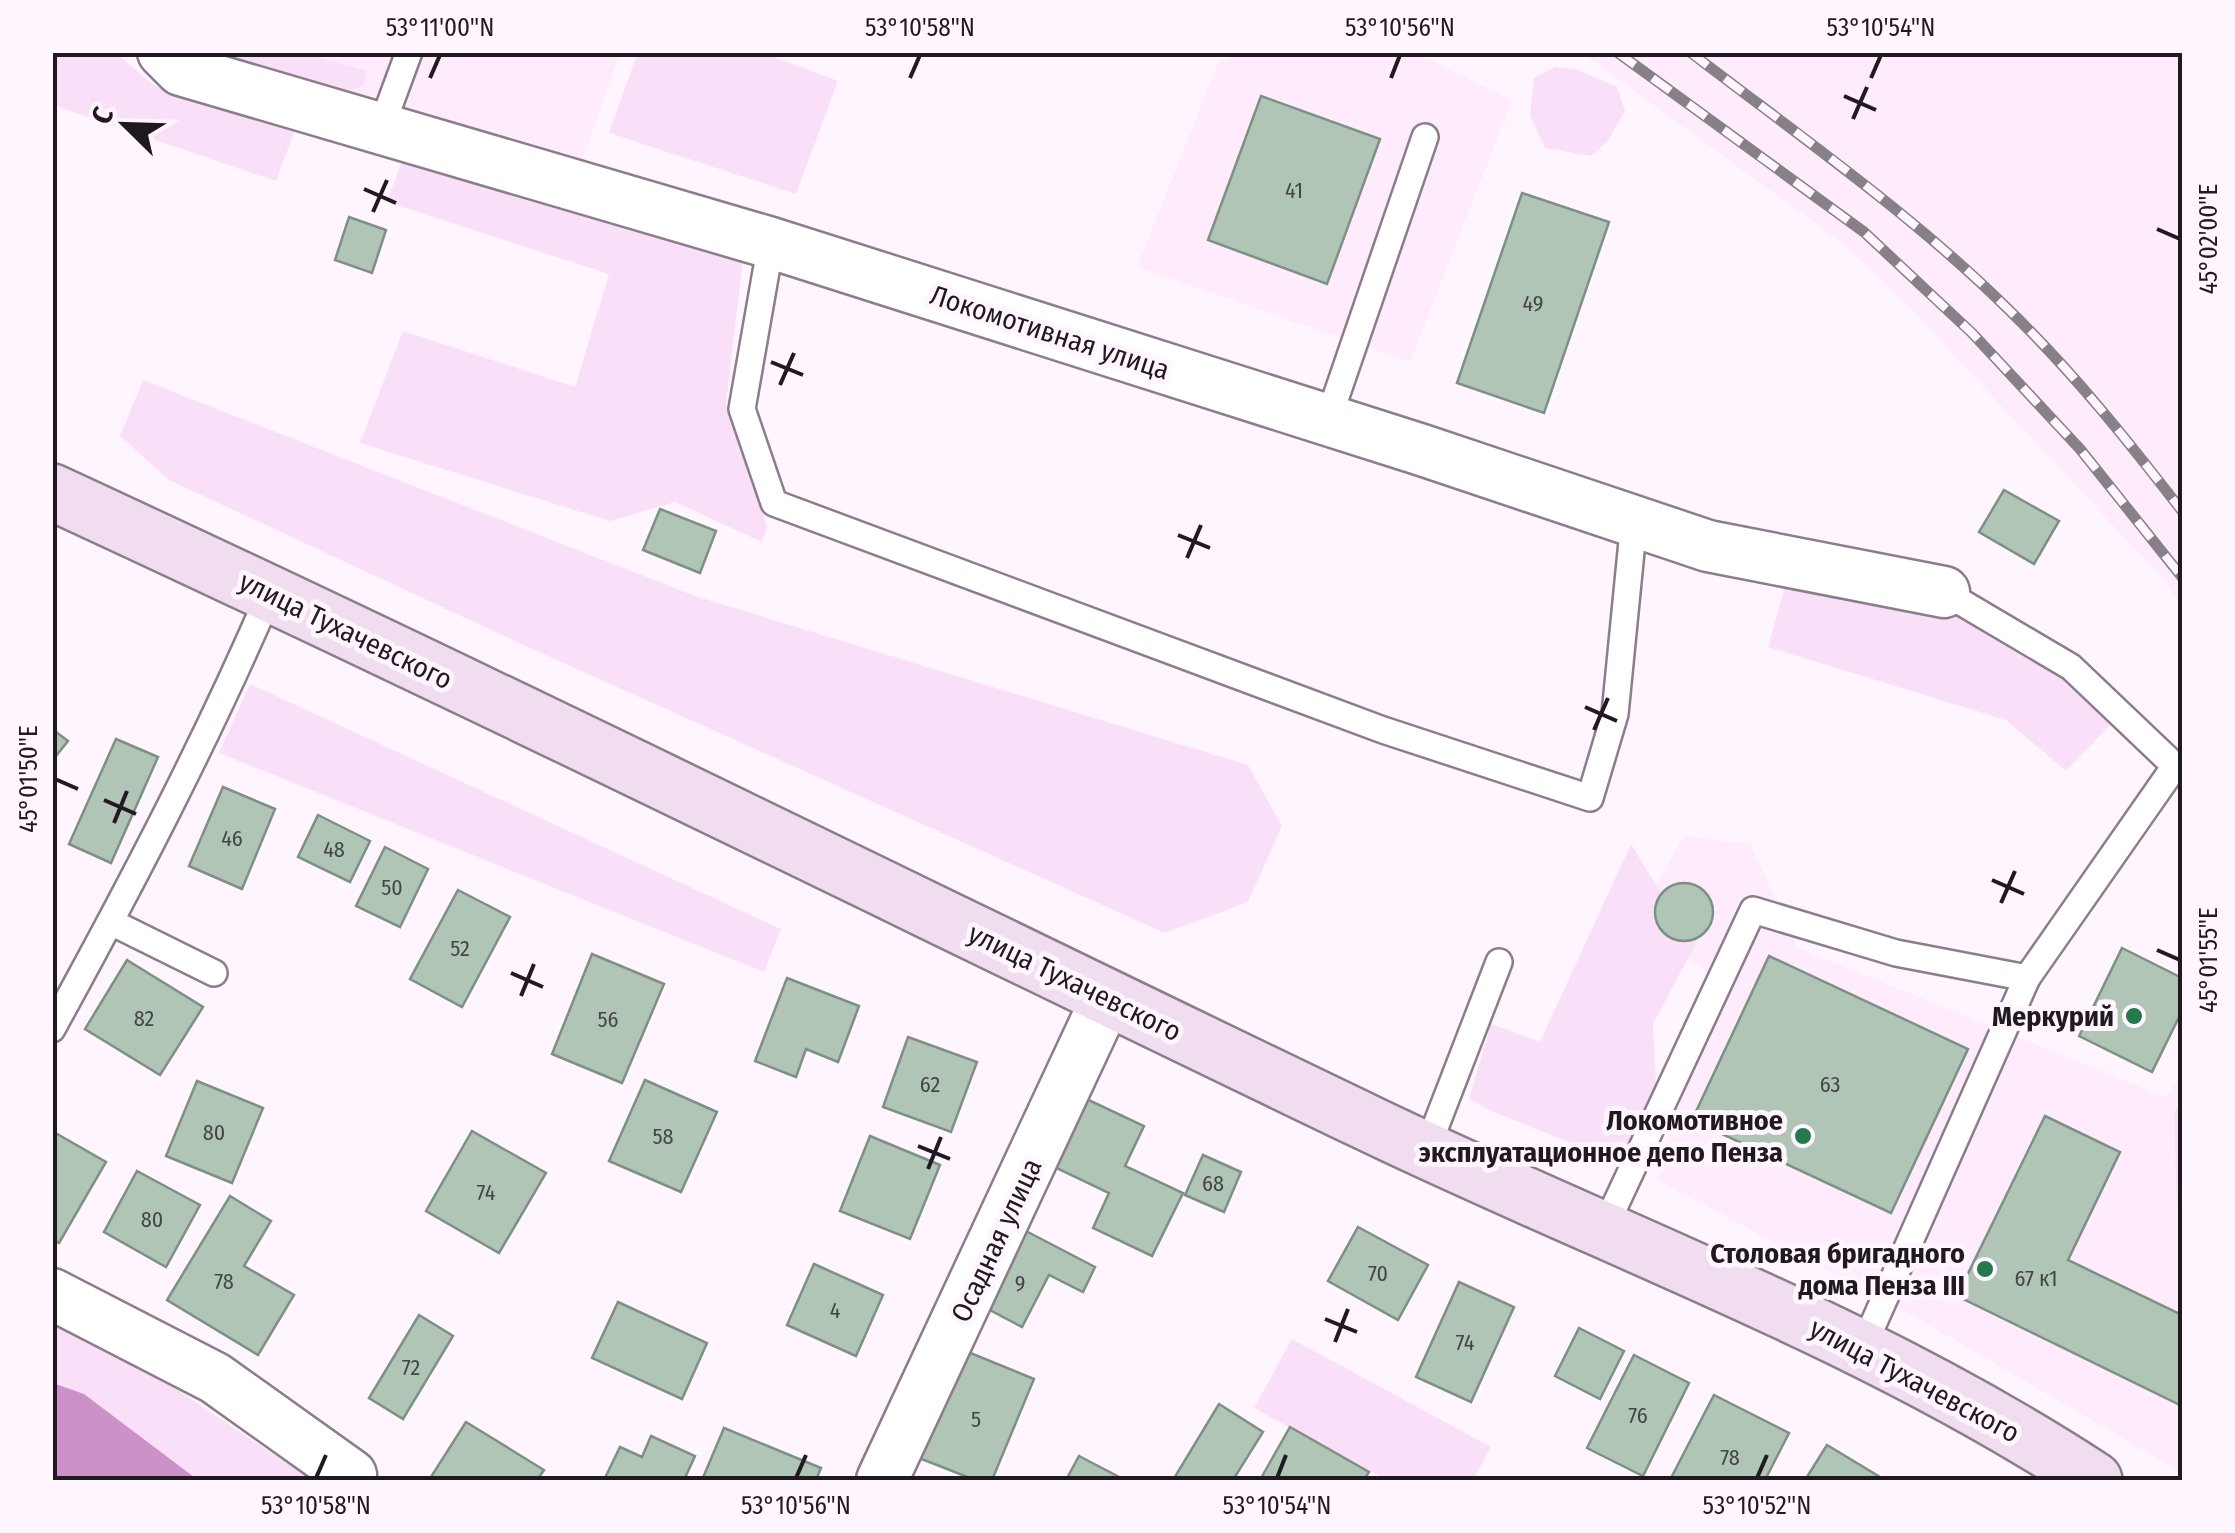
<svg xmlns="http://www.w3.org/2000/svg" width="2235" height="1533" font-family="'Fira Sans Condensed',sans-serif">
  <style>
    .built { fill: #feebfc }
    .green { fill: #fadff8 }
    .water { fill: #cd91ca }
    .building { fill: #b1c5b7; stroke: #7e9084; stroke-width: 2.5 }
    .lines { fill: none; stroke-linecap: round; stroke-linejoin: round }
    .lane-casing { stroke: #8c7d8b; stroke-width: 30 }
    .street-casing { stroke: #8c7d8b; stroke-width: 55 }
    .secondary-casing { stroke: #8c7d8b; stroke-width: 60 }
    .lane { stroke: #fff; stroke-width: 25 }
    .street { stroke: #fff; stroke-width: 50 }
    .secondary { stroke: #f0ddef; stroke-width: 55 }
    .rail-casing { stroke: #888087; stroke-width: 11 }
    .rail { stroke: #fff5fe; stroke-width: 8; stroke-dasharray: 22; stroke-linecap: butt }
    .ticks { fill: none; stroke: #201a20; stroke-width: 4 }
    .poi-dot { fill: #247a4d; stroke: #fff5fe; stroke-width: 4 }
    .labels { text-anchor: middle; stroke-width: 10; stroke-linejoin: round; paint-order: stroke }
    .number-label { font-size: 22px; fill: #444546 }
    .street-label { font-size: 28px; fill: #201a20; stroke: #fff5fe }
    .poi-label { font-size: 28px; font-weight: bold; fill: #201a20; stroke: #fff5fe; text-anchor: end }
    .neatline { fill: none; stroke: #201a20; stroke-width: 4 }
    .ticks-label { font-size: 25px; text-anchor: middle; fill: #201a20 }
  </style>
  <rect width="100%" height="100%" fill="#fff5fe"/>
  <g class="built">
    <path d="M167 53H620L582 161 270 91Z"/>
    <path d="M1236 53H1415L1512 100 1410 362 1137 267 1218 63Z"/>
    <path d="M1582 53H2182V608L2165 581 1909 307 1844 244Z"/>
    <path d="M1684 836 1750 844 1798 948 2166 1097 2182 1074V1473L1917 1318 1657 1180 1714 979 1639 915Z"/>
  </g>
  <g class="green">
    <path d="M638 52 763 53 838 81 796 194 609 133Z"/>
    <path d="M53 53H116L155 86 295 130 276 181 53 105Z"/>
    <path d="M209 53H302L367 71 364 85 342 93Z"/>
    <path d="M1555 67 1578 70 1617 87 1625 111 1607 142 1591 156 1545 148 1530 115 1534 78Z"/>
    <path d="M407 147 744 250 726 405 767 526 762 542 675 502 610 521 360 443 403 331 575 387 609 274 387 202Z"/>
    <path d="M143 380 695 596 1248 765 1282 826 1248 902 1165 933 530 648 169 480 120 436Z"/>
    <path d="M1790 570 1938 600 2066 675 2115 720 2066 771 2006 720 1768 647Z"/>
    <path d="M250 684 781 929 764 972 219 753Z"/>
    <path d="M1631 844 1668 905 1704 928 1653 1024 1658 1119 1647 1147 1619 1162 1493 1112 1469 1099 1491 1024 1540 1042Z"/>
    <path d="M2182 1098V1210L2177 1204 2174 1113Z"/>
    <path d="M53 1324 134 1361 312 1480H198L84 1394 53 1383Z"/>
    <path d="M1292 1339 1491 1447 1473 1480H1387L1254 1408Z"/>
  </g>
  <path class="water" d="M53 1383 84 1394 198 1480H53Z"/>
  <g class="building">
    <path d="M1261 96 1380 139 1327 284 1208 240Z"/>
    <path d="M1522 193 1609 222 1544 413 1457 383Z"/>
    <path d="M349 217 386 230 372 273 335 260Z"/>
    <path d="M2004 490 2059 521 2034 564 1979 532Z"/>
    <path d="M660 509 716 531 700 573 643 550Z"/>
    <path d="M52 729 68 741 52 761Z"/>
    <path d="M116 739 158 757 111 863 69 844Z"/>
    <path d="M223 787 275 809 242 889 189 866Z"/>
    <path d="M318 815 370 841 350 882 298 857Z"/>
    <path d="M385 847 428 869 400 927 356 906Z"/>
    <circle cx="1684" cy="912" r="29"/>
    <path d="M458 890 510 917 462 1007 410 979Z"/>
    <path d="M2122 948 2182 978V1011L2152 1072 2079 1036Z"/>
    <path d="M592 954 664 984 622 1083 552 1054Z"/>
    <path d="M1769 956 1968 1049 1891 1213 1692 1120Z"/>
    <path d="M127 960 203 1007 160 1075 85 1029Z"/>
    <path d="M787 978 859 1006 838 1062 806 1049 796 1077 755 1061Z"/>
    <path d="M908 1037 977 1062 951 1132 883 1107Z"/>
    <path d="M645 1080 717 1112 681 1192 609 1161Z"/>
    <path d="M197 1081 263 1108 232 1183 166 1156Z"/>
    <path d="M1080 1096 1144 1126 1125 1166 1183 1193 1152 1256 1093 1228 1109 1193 1048 1164Z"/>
    <path d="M2045 1116 2120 1152 2068 1260 2182 1315V1406L1957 1296Z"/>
    <path d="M52 1131 106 1162 59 1243 52 1239Z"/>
    <path d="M472 1131 546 1173 499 1253 426 1211Z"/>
    <path d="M870 1136 940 1165 910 1239 840 1211Z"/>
    <path d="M1203 1155 1241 1172 1224 1212 1185 1195Z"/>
    <path d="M137 1171 200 1205 166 1267 104 1232Z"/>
    <path d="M230 1196 271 1221 244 1266 294 1295 258 1355 167 1300Z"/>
    <path d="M1358 1227 1428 1265 1398 1320 1328 1281Z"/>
    <path d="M1024 1230 1095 1267 1083 1292 1049 1275 1022 1327 984 1307Z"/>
    <path d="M814 1264 883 1295 856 1356 787 1325Z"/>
    <path d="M1459 1282 1514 1307 1471 1402 1416 1377Z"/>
    <path d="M618 1302 707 1343 682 1399 592 1358Z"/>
    <path d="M419 1315 453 1336 403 1419 369 1398Z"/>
    <path d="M1579 1328 1624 1351 1600 1399 1555 1376Z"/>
    <path d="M963 1350 1034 1379 992 1480H975L919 1458Z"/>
    <path d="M1634 1355 1689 1383 1643 1476 1587 1448Z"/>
    <path d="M1714 1395 1789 1433 1765 1480H1670Z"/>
    <path d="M1219 1404 1263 1432 1233 1480H1173Z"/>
    <path d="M466 1422 544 1470 537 1480H429Z"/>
    <path d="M1290 1427 1369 1472 1364 1480H1260Z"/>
    <path d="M724 1428 821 1468 816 1480H702Z"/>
    <path d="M651 1436 695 1456 684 1480H604L620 1447 642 1457Z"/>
    <path d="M1827 1445 1885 1480H1805Z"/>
    <path d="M1079 1456 1125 1480H1066Z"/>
  </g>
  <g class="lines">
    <g class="lane-casing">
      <g id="lane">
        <path d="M381 128 409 52"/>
        <path d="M771 243 742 409 774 503 1383 730 1590 798 1615 714 1634 521"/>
        <path d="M1328 420 1425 137"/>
        <path d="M111 922 214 973"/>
        <path d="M52 1029C130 887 206 742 270 593"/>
        <path d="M1426 1151 1499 962"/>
        <path d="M1604 1229 1753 910 1896 953 2027 978 2175 766 2071 667 1944 592"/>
        <path d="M1863 1347 2027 978"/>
      </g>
    </g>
    <g class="street-casing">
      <g id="street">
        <path d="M163 52 181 70 771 243 1422 450 1708 546 1944 592"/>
        <path d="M52 1294 215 1378 351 1475"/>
        <path d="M882 1480 1107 998"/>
      </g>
    </g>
    <g class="secondary-casing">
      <path id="secondary" d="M52 492C494 696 930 913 1368 1123 1611 1240 1867 1331 2094 1480"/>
    </g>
    <use href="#lane" class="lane"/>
    <use href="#street" class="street"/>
    <use href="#secondary" class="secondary"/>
    <g class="rail-casing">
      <g id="rail">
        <path d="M1617 52 1864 232 1972 333 2080 449 2182 577"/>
        <path d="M1690 52C1798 135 1912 214 2009 310 2073 372 2128 441 2182 511"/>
      </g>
    </g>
    <use href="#rail" class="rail"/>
  </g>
  <path class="ticks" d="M430 78 440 55M910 78 920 55M1391 78 1400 55M1871 78 1881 55M1844 96 1876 110M1853 119 1867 87M364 189 396 203M373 212 387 180M2157 229 2180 239M771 362 803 375M780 385 794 353M1178 535 1210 548M1187 558 1201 525M1585 707 1617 721M1594 730 1608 698M55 779 78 789M104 800 136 814M114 823 127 791M1992 880 2024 894M2001 903 2015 871M2157 950 2180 960M511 973 543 987M521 996 534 964M918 1146 950 1159M928 1169 941 1137M1325 1319 1357 1332M1335 1342 1348 1309M316 1478 326 1455M796 1478 806 1455M1277 1478 1286 1455M1757 1478 1767 1455"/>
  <g class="poi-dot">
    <circle cx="2134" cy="1016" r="10"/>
    <circle cx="1803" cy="1136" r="10"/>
    <circle cx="1985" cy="1269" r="10"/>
  </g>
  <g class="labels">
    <g class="number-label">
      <text x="1294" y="198">41</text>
      <text x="1533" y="311">49</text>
      <text x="232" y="846">46</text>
      <text x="334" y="857">48</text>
      <text x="392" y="895">50</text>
      <text x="460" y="956">52</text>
      <text x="144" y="1026">82</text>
      <text x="608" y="1027">56</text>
      <text x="930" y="1092">62</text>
      <text x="1830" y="1092">63</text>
      <text x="214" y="1140">80</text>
      <text x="663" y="1144">58</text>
      <text x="1213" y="1191">68</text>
      <text x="486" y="1200">74</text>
      <text x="152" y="1227">80</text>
      <text x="1378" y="1281">70</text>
      <text x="2036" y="1286">67 к1</text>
      <text x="224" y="1289">78</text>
      <text x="1020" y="1291">9</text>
      <text x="835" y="1318">4</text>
      <text x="1465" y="1350">74</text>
      <text x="411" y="1375">72</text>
      <text x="1638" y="1423">76</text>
      <text x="976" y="1427">5</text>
      <text x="1730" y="1465">78</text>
    </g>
    <g class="street-label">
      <text transform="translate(1050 332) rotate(18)" y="10">Локомотивная улица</text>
      <text transform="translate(346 630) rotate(26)" y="10">улица Тухачевского</text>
      <text transform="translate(1075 982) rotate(26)" y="10">улица Тухачевского</text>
      <text transform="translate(996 1240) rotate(-65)" y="10">Осадная улица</text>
      <text transform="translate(1915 1380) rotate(28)" y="10">улица Тухачевского</text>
    </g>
    <g class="poi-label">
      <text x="2114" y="1026">Меркурий</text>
      <text x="1783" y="1130">Локомотивное<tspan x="1783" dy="32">эксплуатационное депо Пенза</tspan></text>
      <text x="1965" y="1263">Столовая бригадного<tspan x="1965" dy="32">дома Пенза III</tspan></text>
    </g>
  </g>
  <rect width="2235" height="1533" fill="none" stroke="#fff5fe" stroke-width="110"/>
  <g transform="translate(125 125) rotate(293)" stroke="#fff5fe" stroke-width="8" paint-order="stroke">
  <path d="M0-8L18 38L0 25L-18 38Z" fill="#201a20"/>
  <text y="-15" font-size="28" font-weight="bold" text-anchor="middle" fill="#201a20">С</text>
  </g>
  <rect x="55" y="55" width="2125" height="1423" class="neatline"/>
  <g class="ticks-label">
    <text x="440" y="36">53°11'00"N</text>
    <text x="920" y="36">53°10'58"N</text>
    <text x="1400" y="36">53°10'56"N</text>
    <text x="1881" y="36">53°10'54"N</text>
    <text transform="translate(2208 239) rotate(-90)" y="9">45°02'00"E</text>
    <text transform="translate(28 779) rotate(-90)" y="9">45°01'50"E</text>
    <text transform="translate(2208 960) rotate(-90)" y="9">45°01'55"E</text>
    <text x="316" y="1514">53°10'58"N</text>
    <text x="796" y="1514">53°10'56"N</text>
    <text x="1277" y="1514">53°10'54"N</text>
    <text x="1757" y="1514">53°10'52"N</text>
  </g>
</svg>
